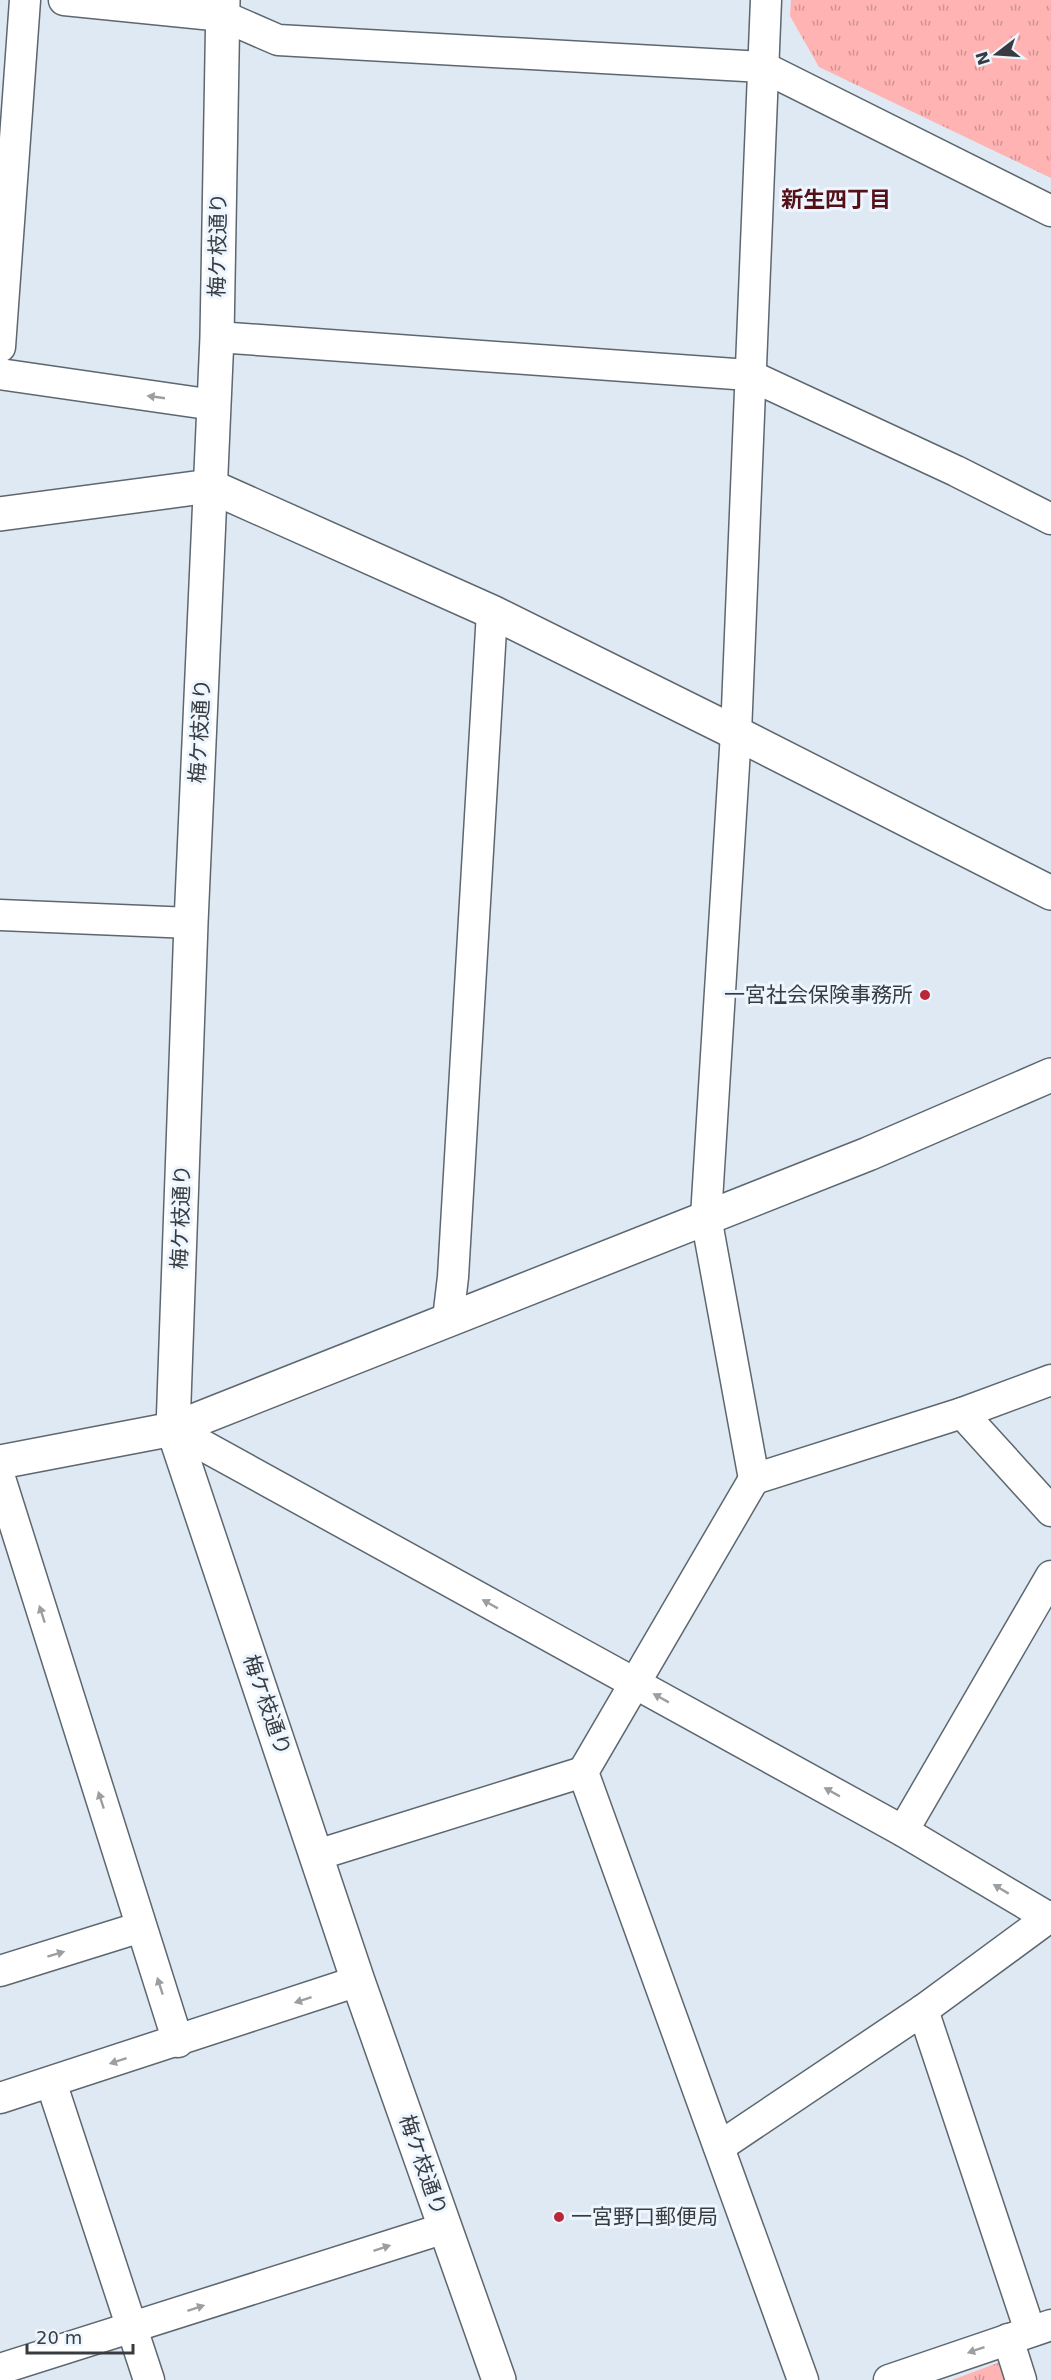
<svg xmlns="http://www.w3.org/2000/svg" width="1051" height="2380" font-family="'DejaVu Sans','Noto Sans JP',sans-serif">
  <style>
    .grass { fill: url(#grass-tufts) }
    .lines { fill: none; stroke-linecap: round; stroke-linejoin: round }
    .minor-casing { stroke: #5d676f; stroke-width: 33 }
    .tertiary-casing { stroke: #5d676f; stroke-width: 36 }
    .minor { stroke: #fff; stroke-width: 30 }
    .tertiary { stroke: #fff; stroke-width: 33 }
    .oneway { fill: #9c9ea0 }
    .poi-dot { fill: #b92839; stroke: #edf6ff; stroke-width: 2 }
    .labels { text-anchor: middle; stroke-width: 6; stroke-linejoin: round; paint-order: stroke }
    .street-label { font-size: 21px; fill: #383c40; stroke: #edf6ff }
    .poi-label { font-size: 21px; fill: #383c40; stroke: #edf6ff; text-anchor: end }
    .neighbourhood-label { font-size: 22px; font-weight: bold; fill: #551017; stroke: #edf6ff }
  </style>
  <defs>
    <pattern id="grass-tufts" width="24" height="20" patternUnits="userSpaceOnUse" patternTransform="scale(1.5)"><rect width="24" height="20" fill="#ffb3b2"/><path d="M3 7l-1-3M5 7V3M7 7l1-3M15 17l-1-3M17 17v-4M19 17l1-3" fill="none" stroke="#cf9392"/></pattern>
  </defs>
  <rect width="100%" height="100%" fill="#dee9f3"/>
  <g class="grass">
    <path d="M791 0H1051V178L819 67 790 16Z"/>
    <path d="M1000 2362 1006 2380H952Z"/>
  </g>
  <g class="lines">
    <g class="minor-casing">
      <g id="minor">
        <path d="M64 0 223 16 278 40 763 67 1051 211"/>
        <path d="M217 337 749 375 956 471 1051 519"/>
        <path d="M0 347 25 0"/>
        <path d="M0 374 214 405"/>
        <path d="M0 915 191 923"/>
        <path d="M448 1319 453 1277 492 612"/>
        <path d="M962 1413 1051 1511"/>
        <path d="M173 1429 903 1831 1051 1919"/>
        <path d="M0 1478 178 2042"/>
        <path d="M754 1479 706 1217 736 733 766 0"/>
        <path d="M903 1831 1051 1576"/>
        <path d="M317 1855 583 1772"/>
        <path d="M0 1971 141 1927"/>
        <path d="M923 2010 1030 2331"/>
        <path d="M51 2082 149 2380"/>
        <path d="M0 2098 358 1981"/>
        <path d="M719 2147 923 2010 1051 1916"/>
        <path d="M1008 2339 1021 2380"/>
        <path d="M0 2369 445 2228"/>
        <path d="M803 2380 583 1772 754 1479 962 1413 1051 1380"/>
        <path d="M889 2380 1051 2325"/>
      </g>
    </g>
    <g class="tertiary-casing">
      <g id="tertiary">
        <path d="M223 0 217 337 191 923 173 1429 358 1981 499 2380"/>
        <path d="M0 514 210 486 492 612 736 733 1051 893"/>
        <path d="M0 1462 173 1429 868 1154 1051 1075"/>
      </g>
    </g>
    <use href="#minor" class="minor"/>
    <use href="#tertiary" class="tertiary"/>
  </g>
  <defs><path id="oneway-solid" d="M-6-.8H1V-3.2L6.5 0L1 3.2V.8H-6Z" transform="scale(1.5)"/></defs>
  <g class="oneway">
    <use href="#oneway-solid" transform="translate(156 397) rotate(-172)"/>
    <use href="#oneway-solid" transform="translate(490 1604) rotate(-151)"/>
    <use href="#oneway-solid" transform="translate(42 1614) rotate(-108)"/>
    <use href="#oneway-solid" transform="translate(661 1698) rotate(-151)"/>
    <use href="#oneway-solid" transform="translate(832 1792) rotate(-151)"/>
    <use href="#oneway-solid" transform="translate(101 1800) rotate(-108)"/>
    <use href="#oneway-solid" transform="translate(1001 1889) rotate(-149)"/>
    <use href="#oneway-solid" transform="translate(56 1954) rotate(-17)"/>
    <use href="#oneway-solid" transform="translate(160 1986) rotate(-108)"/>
    <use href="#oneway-solid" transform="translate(303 2000) rotate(162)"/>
    <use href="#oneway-solid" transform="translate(118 2061) rotate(162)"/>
    <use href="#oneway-solid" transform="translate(382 2248) rotate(-18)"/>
    <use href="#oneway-solid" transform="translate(196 2308) rotate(-18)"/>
    <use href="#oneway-solid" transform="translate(976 2350) rotate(161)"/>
  </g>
  <g class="poi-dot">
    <circle cx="925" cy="995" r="6"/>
    <circle cx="559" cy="2217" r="6"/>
  </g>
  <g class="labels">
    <g class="street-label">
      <text transform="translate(218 245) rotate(-89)" y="7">梅ケ枝通り</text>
      <text transform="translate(200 731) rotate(-87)" y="7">梅ケ枝通り</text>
      <text transform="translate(181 1217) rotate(-88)" y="7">梅ケ枝通り</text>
      <text transform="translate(267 1705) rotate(71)" y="7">梅ケ枝通り</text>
      <text transform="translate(423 2165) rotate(71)" y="7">梅ケ枝通り</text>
    </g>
    <g class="poi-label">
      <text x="913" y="1002">一宮社会保険事務所</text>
      <text x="571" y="2224" text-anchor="start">一宮野口郵便局</text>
    </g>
    <g class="neighbourhood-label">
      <text x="836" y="207">新生四丁目</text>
    </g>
  </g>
  <g transform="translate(997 54) rotate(253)" stroke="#edf6ff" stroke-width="4.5" paint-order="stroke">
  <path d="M0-4.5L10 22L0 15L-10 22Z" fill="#383c40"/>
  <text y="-9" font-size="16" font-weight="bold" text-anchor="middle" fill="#383c40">N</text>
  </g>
  <path d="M27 2344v9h106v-9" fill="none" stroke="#383c40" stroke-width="3"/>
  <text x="36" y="2344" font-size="18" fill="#383c40" stroke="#edf6ff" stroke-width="4.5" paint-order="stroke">20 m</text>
</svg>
